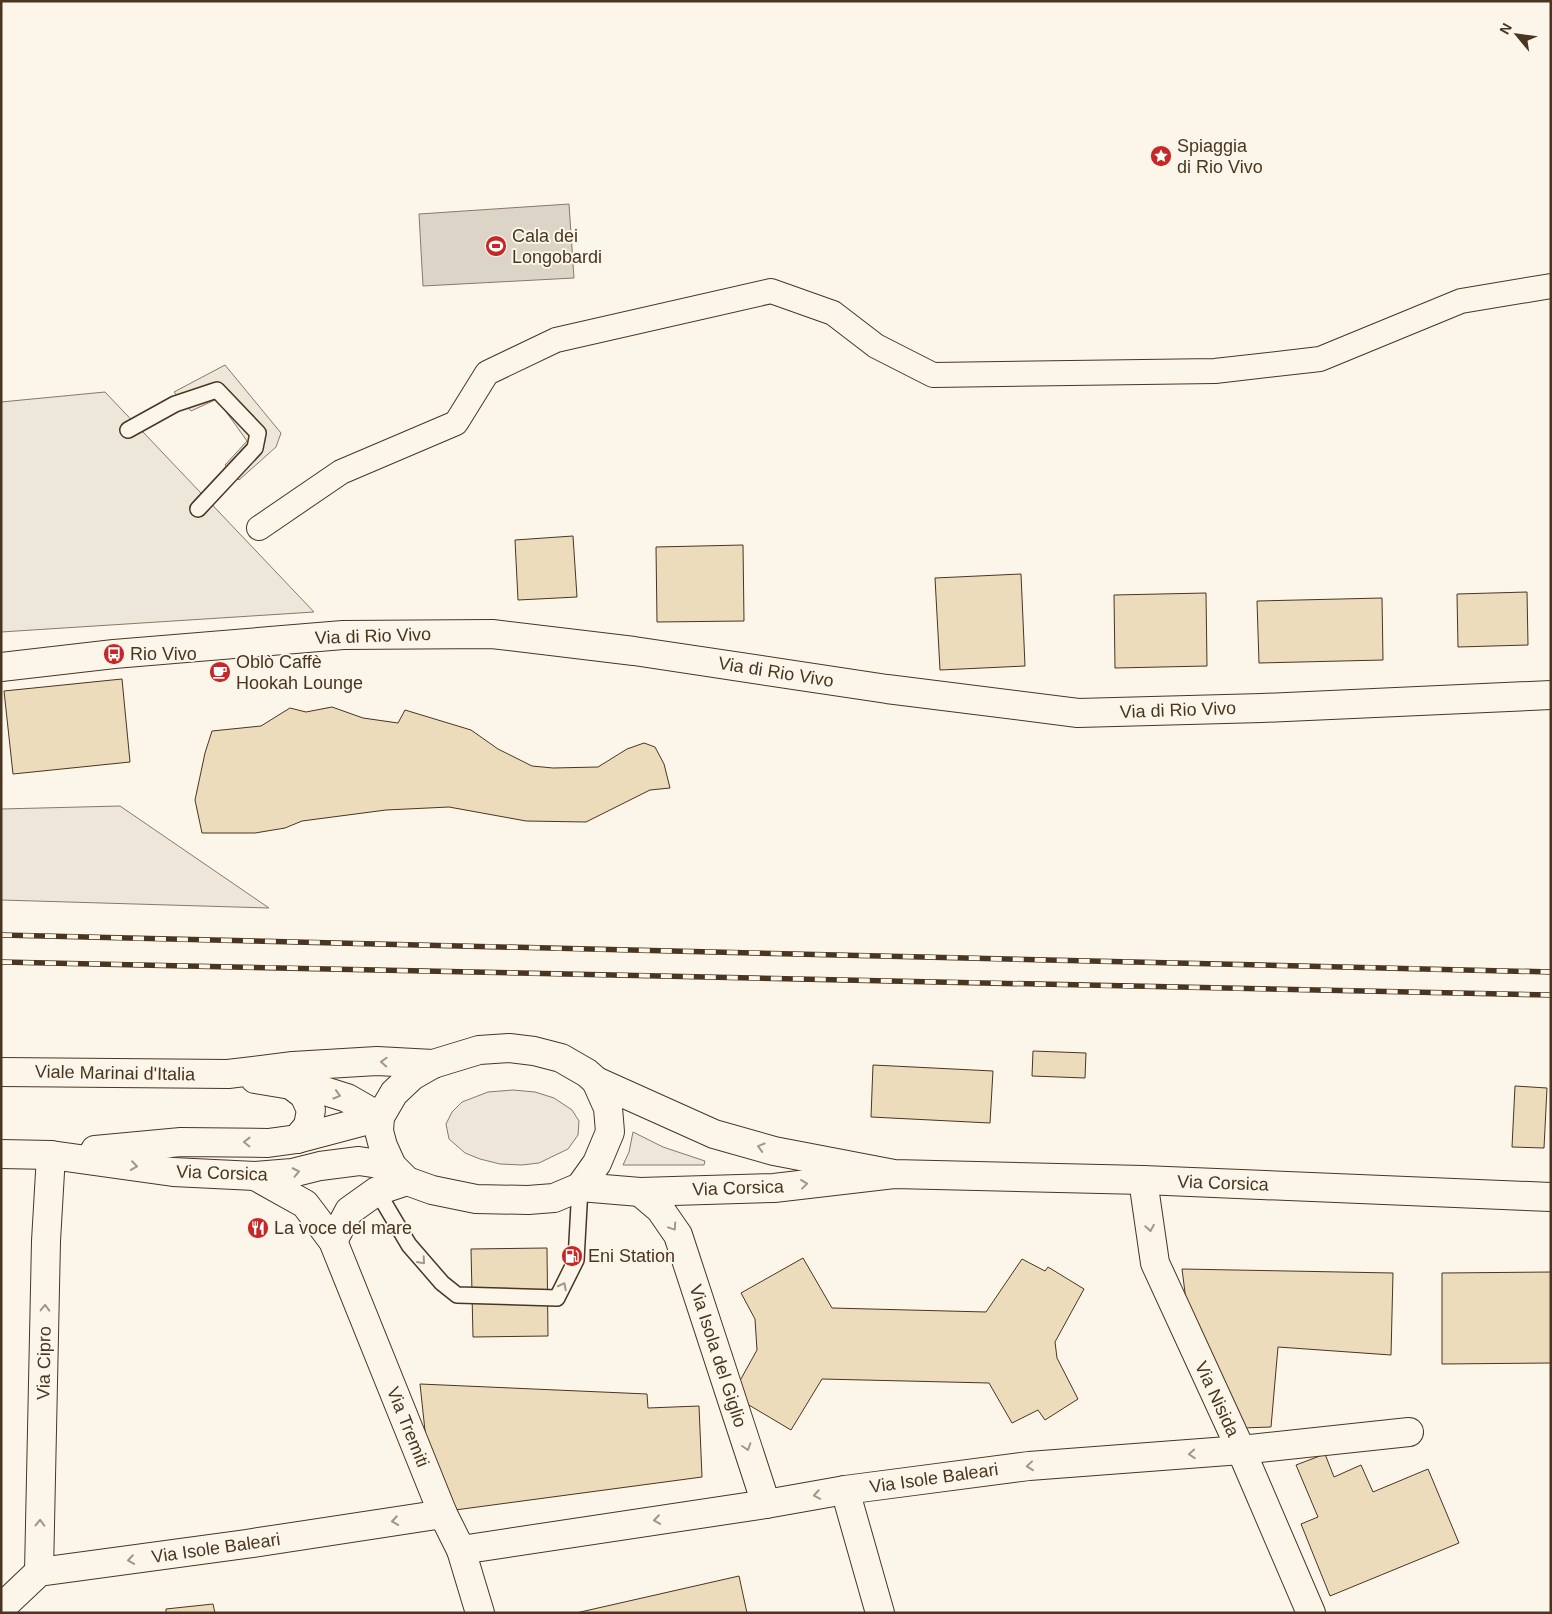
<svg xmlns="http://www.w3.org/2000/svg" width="1552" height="1614" font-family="Helvetica,sans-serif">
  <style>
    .green { fill: #ede6d9; stroke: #887966 }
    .parking { fill: #ede7d9; stroke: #887966 }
    .water { fill: #dcd4c6; stroke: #887966 }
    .building { fill: #ecdcbc; stroke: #4a3520 }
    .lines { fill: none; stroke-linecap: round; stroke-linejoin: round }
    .service-casing { stroke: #4a3520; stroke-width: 18 }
    .pedestrian-casing { stroke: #4a3520; stroke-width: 26 }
    .minor-casing { stroke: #4a3520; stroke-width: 30 }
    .tertiary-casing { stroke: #4a3520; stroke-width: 30 }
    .secondary-casing { stroke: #4a3520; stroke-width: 30 }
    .service { stroke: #fbf6e9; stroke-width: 15 }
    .pedestrian { stroke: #fbf6e9; stroke-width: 24 }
    .minor { stroke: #fbf6e9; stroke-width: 28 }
    .tertiary { stroke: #fbf6e9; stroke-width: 28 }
    .secondary { stroke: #fbf6e9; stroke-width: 28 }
    .rail-casing { stroke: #4a3520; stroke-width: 5.5 }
    .rail { stroke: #fbf6e9; stroke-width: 4; stroke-dasharray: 11; stroke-linecap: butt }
    .oneway { stroke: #a29684 }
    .labels { text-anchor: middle; stroke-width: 4; stroke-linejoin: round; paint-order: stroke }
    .poi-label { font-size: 18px; fill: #4a3520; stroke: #fbf6e9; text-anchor: start }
    .street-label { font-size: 18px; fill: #4a3520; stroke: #fbf6e9 }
  </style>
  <rect width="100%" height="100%" fill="#fbf6e9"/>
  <g class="green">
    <path d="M120 806 269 908 1 900V809Z"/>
    <path d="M513 1090 535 1092 554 1098 572 1110 579 1121 578 1135 568 1149 539 1163 522 1165 500 1164 480 1159 465 1153 449 1139 446 1124 452 1112 462 1102 488 1092Z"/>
    <path d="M633 1132 663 1147 705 1161 704 1165H623L629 1152Z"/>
  </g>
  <g class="parking">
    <path d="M225 365 281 433 276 447 239 480 225 465 247 441 217 399 191 411 174 392Z"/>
    <path d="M105 392 314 612 1 632V402Z"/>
  </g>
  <path class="water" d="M569 204 574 278 423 286 419 214Z"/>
  <g class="building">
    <path d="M573 536 577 597 518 600 515 540Z"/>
    <path d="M743 545 744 621 657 622 656 547Z"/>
    <path d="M1021 574 1025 666 940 670 935 578Z"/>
    <path d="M1527 592 1528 645 1458 647 1457 594Z"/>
    <path d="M1206 593 1207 666 1115 668 1114 595Z"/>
    <path d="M1382 598 1383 660 1259 663 1257 601Z"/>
    <path d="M122 679 130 762 13 774 4 691Z"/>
    <path d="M332 707 363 718 398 723 405 710 471 730 498 749 532 766 553 768 598 767 627 749 644 743 655 747 664 764 670 788 650 790 586 822 526 821 449 807 386 810 302 821 285 828 255 833H202L195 800 205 753 212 731 261 726 290 708 306 712Z"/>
    <path d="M1033 1051 1086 1053 1085 1078 1032 1076Z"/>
    <path d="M873 1065 993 1071 990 1123 871 1117Z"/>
    <path d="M1515 1086 1547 1088 1544 1148 1512 1147Z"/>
    <path d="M547 1248 548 1336 473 1337 471 1249Z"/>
    <path d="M803 1258 832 1308 986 1312 1022 1259 1045 1271 1048 1267 1084 1289 1055 1342 1057 1358 1078 1399 1045 1420 1038 1410 1012 1423 989 1383 822 1379 791 1430 732 1395 757 1350 755 1319 741 1293Z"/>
    <path d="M1182 1269 1393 1273 1391 1355 1278 1347 1271 1427 1242 1428 1188 1316Z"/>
    <path d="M1551 1272V1363L1442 1364V1273Z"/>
    <path d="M420 1384 647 1394 648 1408 699 1406 702 1477 455 1510 426 1440Z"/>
    <path d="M1325 1454 1334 1477 1361 1465 1373 1492 1428 1469 1459 1543 1330 1596 1301 1524 1318 1517 1296 1465Z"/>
    <path d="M739 1576 747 1613H576Z"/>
    <path d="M213 1604 215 1613H166V1609Z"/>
  </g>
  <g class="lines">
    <g class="service-casing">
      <g id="service">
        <path d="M128 430 175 404 217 390 258 433 255 448 198 509"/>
        <path d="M377 1191 409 1245 442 1283 457 1295 557 1298 576 1260 580 1187"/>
      </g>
    </g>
    <g class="pedestrian-casing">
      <path id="pedestrian" d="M259 528 341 472 456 423 487 373 556 340 771 291 833 313 876 346 933 375 1215 371 1320 359 1461 301 1551 286"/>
    </g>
    <g class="minor-casing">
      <g id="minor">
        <path d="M255 1176 305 1204 333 1241 443 1514 461 1550 480 1613"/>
        <path d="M1143 1180 1155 1263 1241 1450 1311 1613"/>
        <path d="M640 1192 660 1209 678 1235 766 1504"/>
        <path d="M333 1241 349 1211 377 1191 407 1181"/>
        <path d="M845 1490 880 1613"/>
        <path d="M461 1550 766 1504 845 1490 1029 1466 1241 1450 1409 1432"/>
        <path d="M39 1572 46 1241 51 1155"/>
        <path d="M1 1608 39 1572 246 1544 443 1514"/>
      </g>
    </g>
    <g class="tertiary-casing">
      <path id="tertiary" d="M1 667 114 654 343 635 492 634 634 651 887 689 1078 713 1262 708 1551 695"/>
    </g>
    <g class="secondary-casing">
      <g id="secondary">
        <path d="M1 1072 228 1074 293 1066 377 1061 433 1064"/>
        <path d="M255 1079 291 1085 312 1087 347 1098 380 1117"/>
        <path d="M291 1085 304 1095 311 1110 308 1126 297 1139"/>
        <path d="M95 1150 181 1142 268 1143 297 1139 380 1117"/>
        <path d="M1 1154 51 1155 173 1172 255 1176 292 1173 320 1166 359 1161 392 1166"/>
        <path d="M894 1174 774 1151 714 1134 596 1081 587 1073 561 1058 534 1051 509 1048 479 1050 433 1064 412 1076 394 1093 380 1117 379 1131 383 1146 392 1166 407 1181 432 1190 476 1199 528 1200 554 1198 580 1187 640 1192 774 1188 894 1174 1143 1180 1551 1197"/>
        <path d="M580 1187 597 1163 610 1132 608 1108 596 1081"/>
      </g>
    </g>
    <use href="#service" class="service"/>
    <use href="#pedestrian" class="pedestrian"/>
    <use href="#minor" class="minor"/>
    <use href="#tertiary" class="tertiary"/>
    <use href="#secondary" class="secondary"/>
    <g class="rail-casing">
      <g id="rail">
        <path d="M1 935 1551 972"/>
        <path d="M1 962 1551 995"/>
      </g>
    </g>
    <use href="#rail" class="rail"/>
  </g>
  <defs><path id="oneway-chevron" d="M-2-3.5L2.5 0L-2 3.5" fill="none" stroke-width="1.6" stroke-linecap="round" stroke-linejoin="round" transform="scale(1.25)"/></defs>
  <g class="oneway">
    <use href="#oneway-chevron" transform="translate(384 1062) rotate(-177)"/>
    <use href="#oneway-chevron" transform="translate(337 1095) rotate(17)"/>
    <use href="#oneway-chevron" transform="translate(247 1142) rotate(-179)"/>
    <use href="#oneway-chevron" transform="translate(761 1147) rotate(-164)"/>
    <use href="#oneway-chevron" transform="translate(134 1166) rotate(8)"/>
    <use href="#oneway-chevron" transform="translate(296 1172) rotate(-12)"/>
    <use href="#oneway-chevron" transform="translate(804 1184) rotate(-7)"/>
    <use href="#oneway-chevron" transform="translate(673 1227) rotate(56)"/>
    <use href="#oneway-chevron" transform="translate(1150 1228) rotate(81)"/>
    <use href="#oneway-chevron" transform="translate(422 1261) rotate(49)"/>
    <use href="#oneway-chevron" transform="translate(563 1286) rotate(-63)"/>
    <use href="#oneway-chevron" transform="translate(45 1308) rotate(-89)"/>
    <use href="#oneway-chevron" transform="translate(747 1447) rotate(72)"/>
    <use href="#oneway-chevron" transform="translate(1192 1454) rotate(176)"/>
    <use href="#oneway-chevron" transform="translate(1030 1466) rotate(174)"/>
    <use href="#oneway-chevron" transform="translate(817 1495) rotate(170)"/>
    <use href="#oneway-chevron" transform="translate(657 1520) rotate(172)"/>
    <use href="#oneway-chevron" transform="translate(395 1521) rotate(171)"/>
    <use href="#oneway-chevron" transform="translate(40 1523) rotate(-89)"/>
    <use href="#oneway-chevron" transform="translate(131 1560) rotate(172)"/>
  </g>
  <defs>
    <g id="sight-disc" transform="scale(1.125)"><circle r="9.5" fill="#c62828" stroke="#fbf6e9"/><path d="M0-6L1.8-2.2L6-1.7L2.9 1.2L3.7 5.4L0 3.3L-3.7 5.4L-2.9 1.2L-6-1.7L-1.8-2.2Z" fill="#fff"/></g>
    <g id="stadium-disc" transform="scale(1.125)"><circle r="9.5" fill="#c62828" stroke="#fbf6e9"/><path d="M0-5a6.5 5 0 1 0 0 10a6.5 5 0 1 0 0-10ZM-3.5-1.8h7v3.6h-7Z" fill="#fff"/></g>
    <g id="bus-disc" transform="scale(1.125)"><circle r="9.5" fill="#c62828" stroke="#fbf6e9"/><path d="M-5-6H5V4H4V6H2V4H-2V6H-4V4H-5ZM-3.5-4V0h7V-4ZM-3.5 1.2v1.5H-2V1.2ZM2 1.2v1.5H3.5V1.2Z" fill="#fff"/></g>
    <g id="cafe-disc" transform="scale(1.125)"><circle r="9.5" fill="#c62828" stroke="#fbf6e9"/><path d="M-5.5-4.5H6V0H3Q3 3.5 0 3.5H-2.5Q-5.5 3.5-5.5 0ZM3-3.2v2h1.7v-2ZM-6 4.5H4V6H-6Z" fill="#fff"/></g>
    <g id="restaurant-disc" transform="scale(1.125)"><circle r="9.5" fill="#c62828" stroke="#fbf6e9"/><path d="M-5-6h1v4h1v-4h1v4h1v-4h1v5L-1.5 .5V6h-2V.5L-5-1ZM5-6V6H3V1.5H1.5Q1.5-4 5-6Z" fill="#fff"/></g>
    <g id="fuel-disc" transform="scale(1.125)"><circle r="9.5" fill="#c62828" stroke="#fbf6e9"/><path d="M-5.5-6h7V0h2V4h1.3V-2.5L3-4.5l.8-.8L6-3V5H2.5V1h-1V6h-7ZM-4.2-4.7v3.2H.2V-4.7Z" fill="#fff"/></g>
  </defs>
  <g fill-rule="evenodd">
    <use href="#sight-disc" x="1161" y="156"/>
    <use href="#stadium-disc" x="496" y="246"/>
    <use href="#bus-disc" x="114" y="654"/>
    <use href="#cafe-disc" x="220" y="672"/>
    <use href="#restaurant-disc" x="258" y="1228"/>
    <use href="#fuel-disc" x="572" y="1256"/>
  </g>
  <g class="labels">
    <g class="poi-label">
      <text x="1177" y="152">Spiaggia<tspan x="1177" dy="21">di Rio Vivo</tspan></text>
      <text x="512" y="242">Cala dei<tspan x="512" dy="21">Longobardi</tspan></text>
      <text x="130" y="660">Rio Vivo</text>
      <text x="236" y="668">Oblò Caffè<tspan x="236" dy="21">Hookah Lounge</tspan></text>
      <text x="274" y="1234">La voce del mare</text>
      <text x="588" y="1262">Eni Station</text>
    </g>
    <g class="street-label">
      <text transform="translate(373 636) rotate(-2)" y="6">Via di Rio Vivo</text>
      <text transform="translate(776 672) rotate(9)" y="6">Via di Rio Vivo</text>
      <text transform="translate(1178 710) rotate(-2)" y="6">Via di Rio Vivo</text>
      <text transform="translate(115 1073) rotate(1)" y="6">Viale Marinai d'Italia</text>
      <text transform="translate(222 1173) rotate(2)" y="6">Via Corsica</text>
      <text transform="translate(1223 1183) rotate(2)" y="6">Via Corsica</text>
      <text transform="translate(738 1188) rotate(-2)" y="6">Via Corsica</text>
      <text transform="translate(718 1356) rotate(72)" y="6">Via Isola del Giglio</text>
      <text transform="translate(44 1363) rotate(-89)" y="6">Via Cipro</text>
      <text transform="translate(1217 1399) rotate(65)" y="6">Via Nisida</text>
      <text transform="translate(408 1427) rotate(68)" y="6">Via Tremiti</text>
      <text transform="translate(934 1478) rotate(-8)" y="6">Via Isole Baleari</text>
      <text transform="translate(216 1548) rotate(-8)" y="6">Via Isole Baleari</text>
    </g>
  </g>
  <rect width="1552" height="1614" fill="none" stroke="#4a3520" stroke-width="5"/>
  <g transform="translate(1517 35) rotate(299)" stroke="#fbf6e9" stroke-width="4" paint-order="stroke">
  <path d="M0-4L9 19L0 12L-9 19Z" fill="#4a3520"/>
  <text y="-8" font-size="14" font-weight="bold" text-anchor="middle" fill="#4a3520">N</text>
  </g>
</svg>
